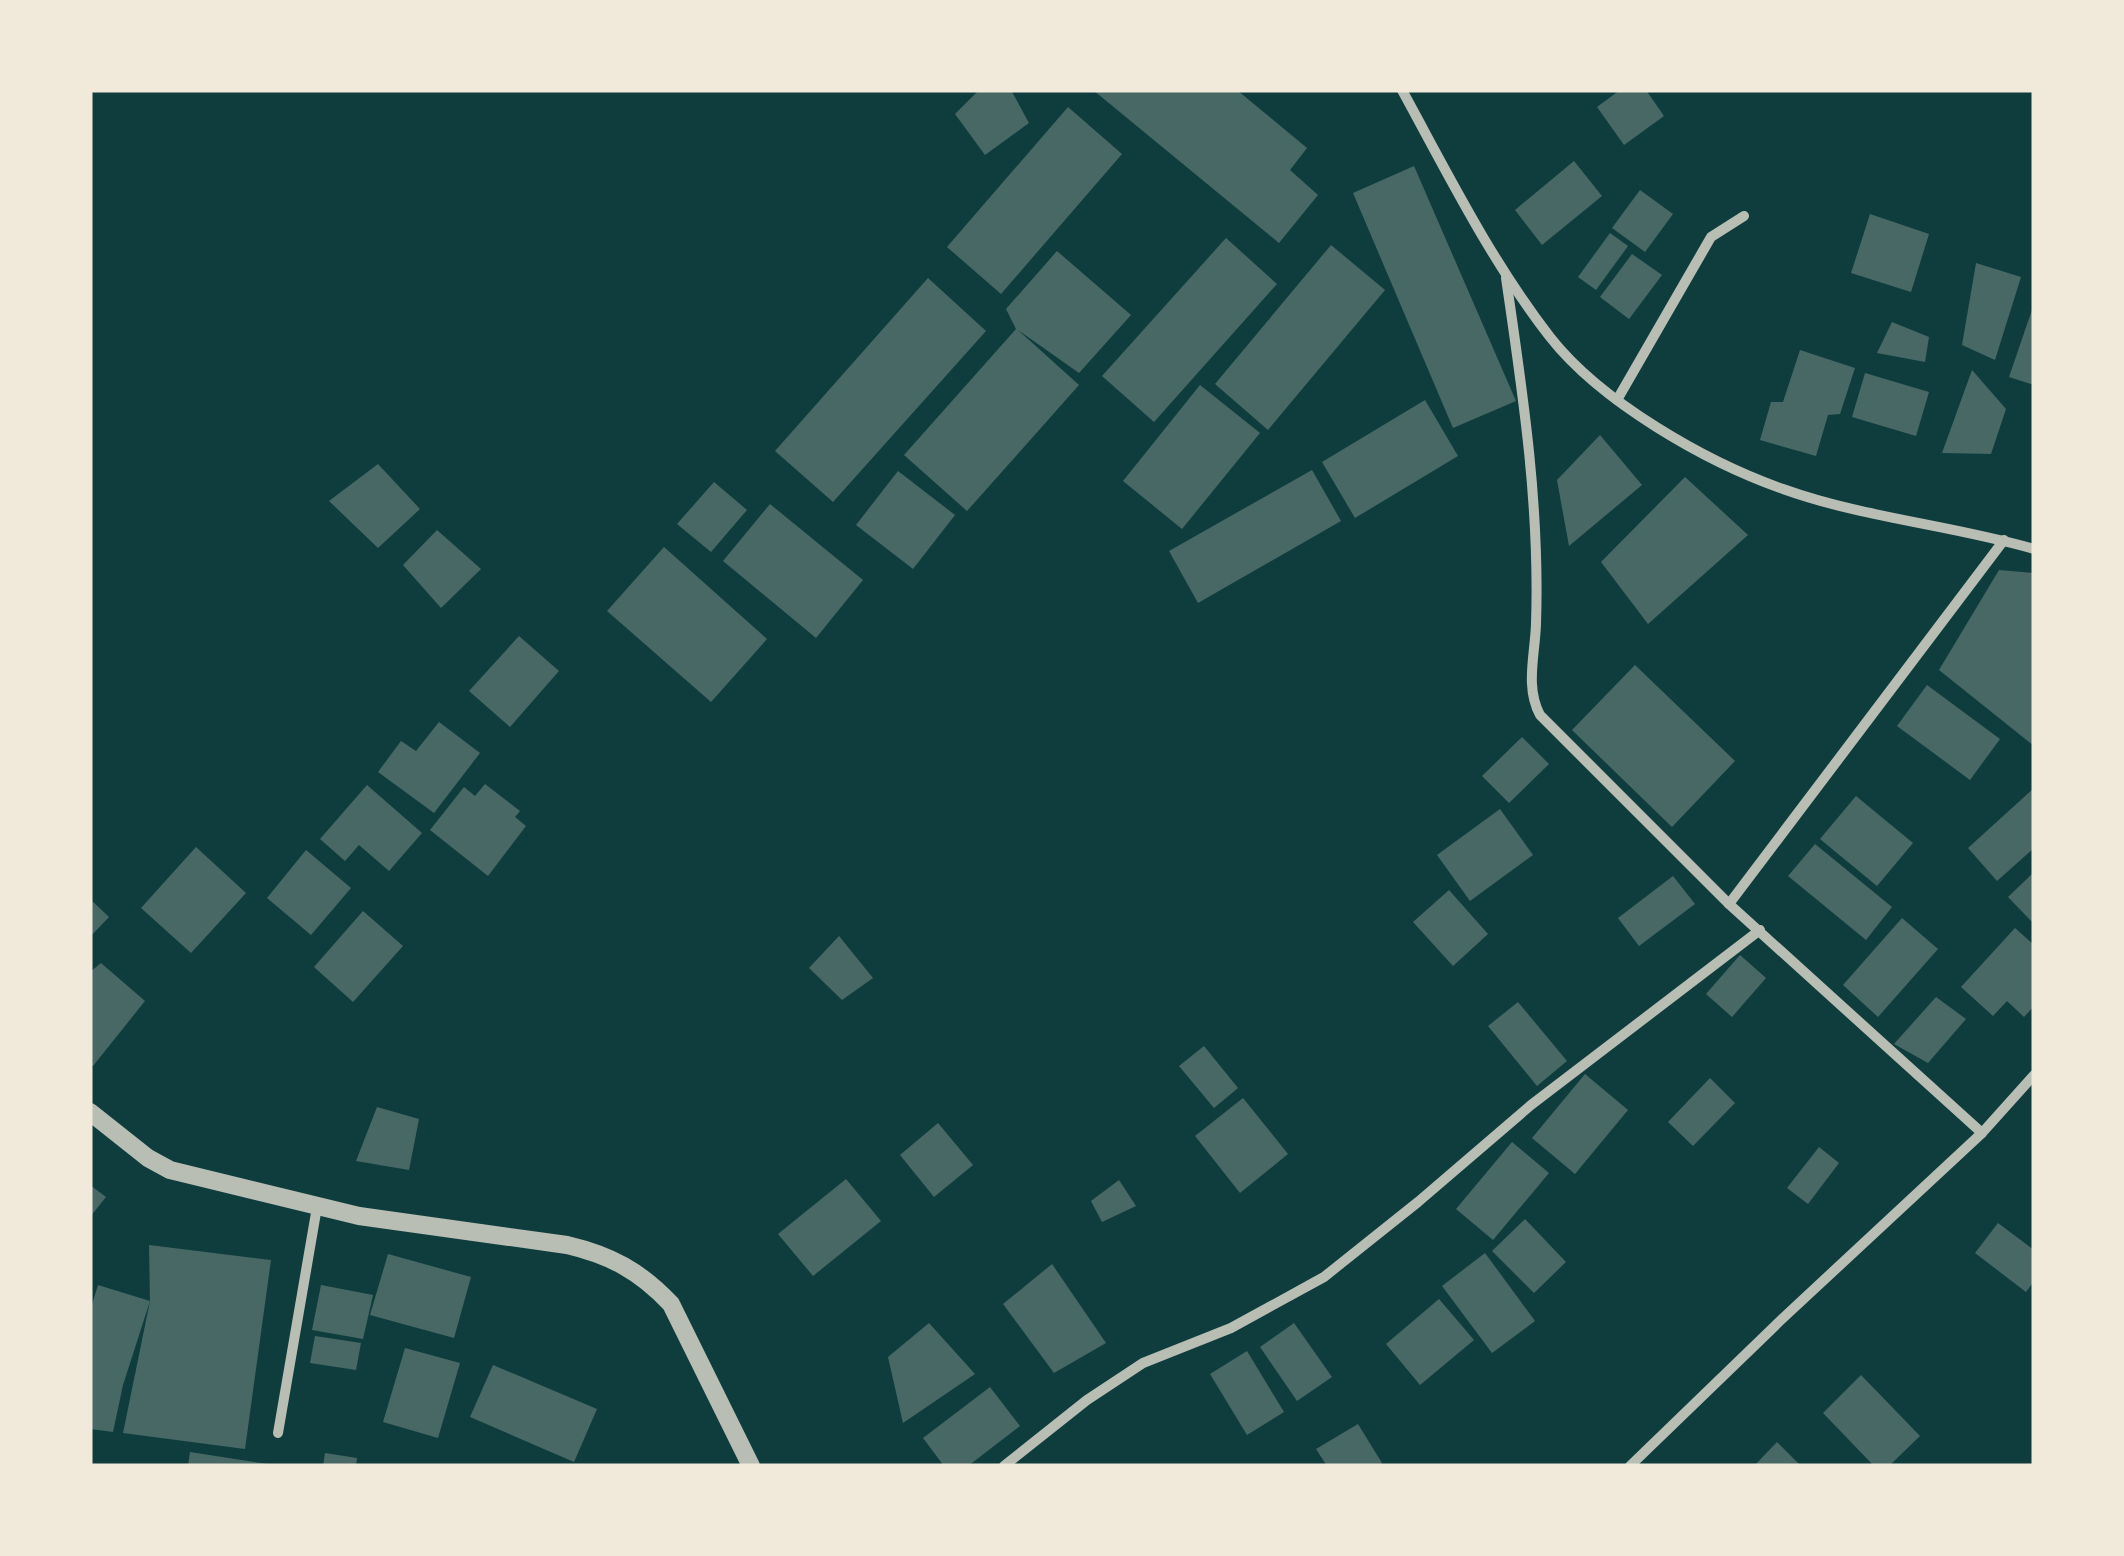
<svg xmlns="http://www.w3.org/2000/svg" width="2124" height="1556" font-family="Quicksand,sans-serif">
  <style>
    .building { fill: #486865 }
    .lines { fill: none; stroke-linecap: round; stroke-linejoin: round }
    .minor { stroke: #b8beb3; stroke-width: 10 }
    .tertiary { stroke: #b8beb3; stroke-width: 18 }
  </style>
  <rect width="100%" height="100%" fill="#0f3d3e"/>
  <g class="building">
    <path d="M979 90H1011L1029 123 985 155 955 114Z"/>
    <path d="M1093 90H1237L1307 148 1290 170 1318 195 1279 243Z"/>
    <path d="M1620 90H1646L1664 116 1624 145 1597 107Z"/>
    <path d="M1068 107 1122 154 1001 294 947 247Z"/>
    <path d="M1574 161 1602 196 1542 245 1515 210Z"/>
    <path d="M1414 166 1516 401 1453 428 1353 193Z"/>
    <path d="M1640 190 1673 214 1645 252 1612 228Z"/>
    <path d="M1870 214 1929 234 1911 292 1851 273Z"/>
    <path d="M1610 233 1628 246 1596 290 1578 277Z"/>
    <path d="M1226 238 1277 284 1154 422 1102 376Z"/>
    <path d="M1331 245 1385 290 1268 430 1215 384Z"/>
    <path d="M1057 251 1131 315 1079 373 1018 330 1079 385 967 511 904 455 1016 329 1006 309Z"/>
    <path d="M1632 254 1662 275 1629 319 1600 297Z"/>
    <path d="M1976 263 2021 277 1995 360 1962 345Z"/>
    <path d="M928 278 986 331 833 502 775 451Z"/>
    <path d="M2034 304V385L2009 377Z"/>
    <path d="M1892 322 1929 337 1925 362 1877 353Z"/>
    <path d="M1800 350 1855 368 1840 414 1828 415 1816 456 1760 440 1771 402H1783Z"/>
    <path d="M1972 370 2006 409 1991 454 1942 453Z"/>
    <path d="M1865 373 1929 392 1916 436 1852 417Z"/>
    <path d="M1200 385 1260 433 1182 529 1123 481Z"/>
    <path d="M1425 400 1458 456 1355 518 1322 462Z"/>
    <path d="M1600 435 1642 485 1569 546 1557 480Z"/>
    <path d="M378 464 420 509 378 548 329 501Z"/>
    <path d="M1312 470 1341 521 1198 603 1169 551Z"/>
    <path d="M898 471 955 515 913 569 856 525Z"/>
    <path d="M1685 477 1748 535 1648 624 1601 562Z"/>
    <path d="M714 482 747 510 711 552 677 524Z"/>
    <path d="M770 504 863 580 816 638 723 561Z"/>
    <path d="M437 530 481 569 441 608 403 565Z"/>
    <path d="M664 547 767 639 711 702 607 611Z"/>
    <path d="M1999 570 2034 573V746L1939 670Z"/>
    <path d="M519 636 559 671 510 727 469 691Z"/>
    <path d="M1635 665 1735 761 1672 827 1572 730Z"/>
    <path d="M1927 685 2000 739 1970 780 1897 726Z"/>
    <path d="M439 722 480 753 434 813 378 772 401 741 416 751Z"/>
    <path d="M1522 737 1549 764 1509 803 1482 776Z"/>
    <path d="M485 784 520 811 515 817 526 826 488 876 430 830 464 787 475 796Z"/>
    <path d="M367 785 422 833 389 871 359 845 345 861 320 839Z"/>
    <path d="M2034 788V848L1997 881 1968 848Z"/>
    <path d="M1856 796 1913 843 1877 886 1820 839Z"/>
    <path d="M1500 809 1533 855 1470 901 1437 855Z"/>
    <path d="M1815 844 1892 907 1866 940 1788 876Z"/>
    <path d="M196 847 246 893 191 953 141 908Z"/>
    <path d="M306 850 351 888 311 935 267 898Z"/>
    <path d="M2034 872V924L2008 897Z"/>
    <path d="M1673 876 1695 904 1639 946 1618 918Z"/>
    <path d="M1449 890 1488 934 1453 966 1413 922Z"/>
    <path d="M90 899 109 917 90 937Z"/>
    <path d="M363 911 403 946 353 1002 314 967Z"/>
    <path d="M1902 918 1938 949 1878 1017 1843 985Z"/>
    <path d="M2015 928 2034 945V1006L2024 1017 2007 1001 1993 1016 1961 987Z"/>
    <path d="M839 936 873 978 842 1000 809 968Z"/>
    <path d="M1740 955 1766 978 1732 1017 1706 994Z"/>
    <path d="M101 963 145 1001 93 1066 90 1064V972Z"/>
    <path d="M1936 997 1966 1019 1928 1063 1894 1044Z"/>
    <path d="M1518 1002 1567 1061 1537 1086 1488 1026Z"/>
    <path d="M1204 1046 1238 1088 1214 1108 1179 1066Z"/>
    <path d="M1585 1074 1628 1110 1575 1174 1532 1138Z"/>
    <path d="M1710 1078 1735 1103 1693 1146 1668 1122Z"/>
    <path d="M1243 1098 1288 1154 1240 1193 1195 1136Z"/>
    <path d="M377 1107 419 1119 409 1170 356 1161Z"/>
    <path d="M938 1123 973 1165 934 1197 900 1155Z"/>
    <path d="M1512 1142 1549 1173 1493 1240 1456 1209Z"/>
    <path d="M1819 1147 1839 1163 1808 1204 1787 1188Z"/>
    <path d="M846 1179 881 1221 813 1276 778 1234Z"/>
    <path d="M1119 1180 1136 1206 1102 1222 1091 1201Z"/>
    <path d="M90 1185 106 1197 90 1217Z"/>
    <path d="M1525 1219 1566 1262 1534 1293 1492 1251Z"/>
    <path d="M1998 1223 2034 1250V1281L2026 1292 1975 1253Z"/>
    <path d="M149 1245 271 1260 245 1449 123 1433 150 1301Z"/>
    <path d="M1485 1253 1535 1321 1492 1353 1442 1286Z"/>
    <path d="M388 1254 471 1277 454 1338 370 1315Z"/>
    <path d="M1052 1264 1106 1343 1054 1373 1003 1304Z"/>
    <path d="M98 1285 150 1301 123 1385 113 1432 90 1429V1311Z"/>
    <path d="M321 1285 373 1295 363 1339 312 1330Z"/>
    <path d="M1439 1299 1474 1340 1420 1385 1386 1344Z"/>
    <path d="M929 1323 975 1374 903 1423 888 1357Z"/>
    <path d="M1294 1323 1332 1377 1297 1401 1260 1347Z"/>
    <path d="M315 1336 361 1343 356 1370 310 1363Z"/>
    <path d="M405 1348 460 1363 438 1438 383 1422Z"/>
    <path d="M1247 1351 1284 1412 1247 1435 1210 1374Z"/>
    <path d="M493 1365 597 1409 574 1462 470 1417Z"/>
    <path d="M1861 1375 1920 1436 1889 1466H1874L1823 1413Z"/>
    <path d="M990 1387 1020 1426 968 1466H944L923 1438Z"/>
    <path d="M1358 1424 1382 1463 1377 1466H1327L1316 1449Z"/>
    <path d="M1777 1442 1801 1466H1754Z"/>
    <path d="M190 1452 267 1464V1466H188Z"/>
    <path d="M325 1453 357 1458 356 1466H323Z"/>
  </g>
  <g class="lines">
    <g class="minor">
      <path d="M1402 90C1448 174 1491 261 1550 337 1601 402 1706 462 1783 489 1864 518 1951 525 2034 549"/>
      <path d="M1506 278C1523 394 1540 507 1536 624 1535 655 1525 687 1540 715L1729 904"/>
      <path d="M1617 400 1711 237 1744 216"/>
      <path d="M1982 1133 1729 904 2004 540"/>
      <path d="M278 1433 317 1207"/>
      <path d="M1004 1466 1087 1400 1143 1363 1231 1328 1324 1277 1418 1202 1531 1105 1760 930"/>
      <path d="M1630 1466 1782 1319 1982 1133 2034 1075"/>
    </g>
    <path class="tertiary" d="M90 1112 148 1158 170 1170 359 1216 567 1245C610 1255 640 1271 671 1304L751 1466"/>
  </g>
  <rect width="2124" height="1556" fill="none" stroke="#f1e9da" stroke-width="185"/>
</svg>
